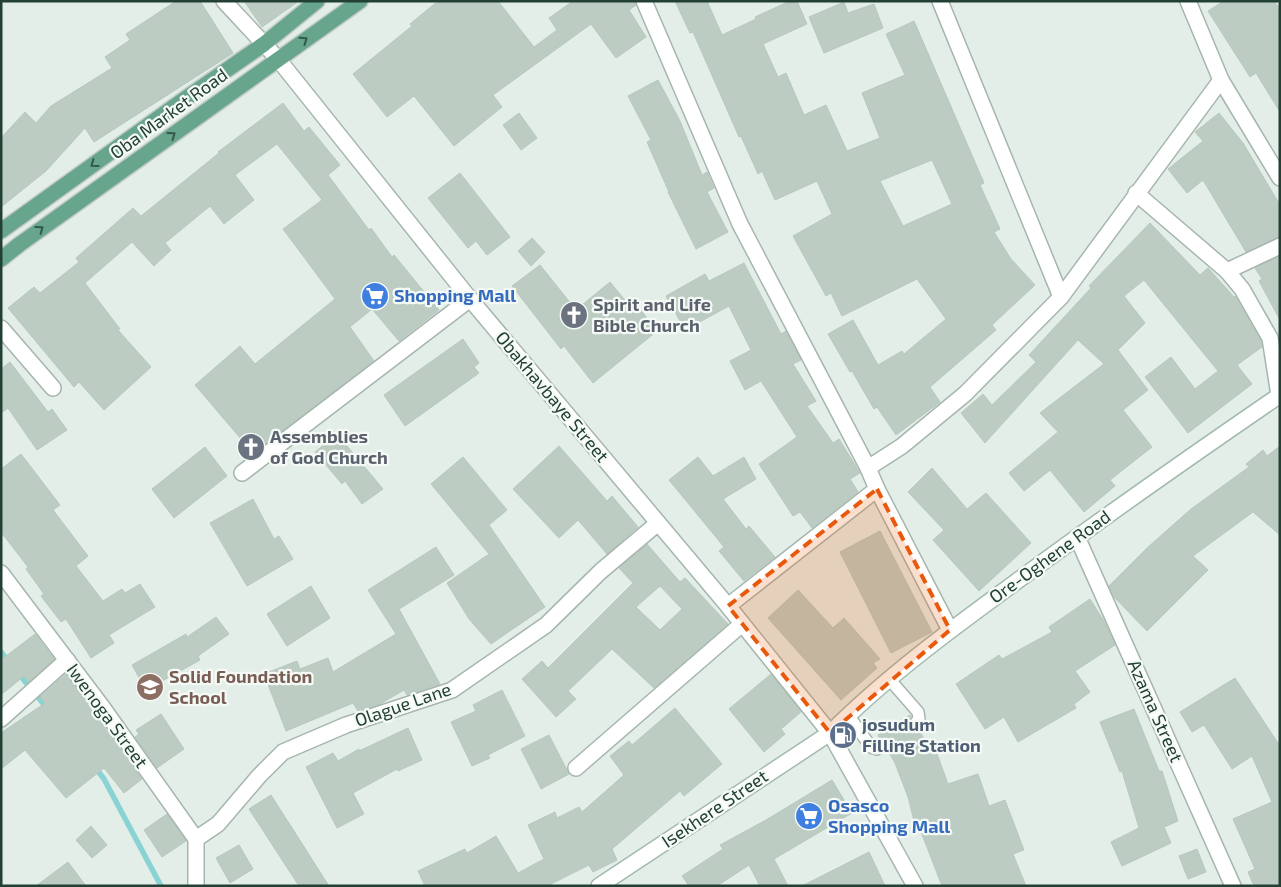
<svg xmlns="http://www.w3.org/2000/svg" width="1281" height="887" font-family="'Exo 2',sans-serif">
  <style>
    .lines { fill: none; stroke-linecap: round; stroke-linejoin: round }
    .stream { stroke: #8ad3d4; stroke-width: 5.5 }
    .building { fill: #bcccc3; stroke: #b6c8be; fill-rule: evenodd }
    .lane-casing { stroke: #a6b6ae; stroke-width: 14 }
    .street-casing { stroke: #a6b6ae; stroke-width: 18 }
    .secondary-casing { stroke: #a2baae; stroke-width: 18 }
    .primary-casing { stroke: #c1cac6; stroke-width: 18 }
    .lane { stroke: #fff; stroke-width: 11 }
    .street { stroke: #fff; stroke-width: 15 }
    .secondary { stroke: #fff; stroke-width: 15 }
    .primary { stroke: #67a58c; stroke-width: 15 }
    .oneway { stroke: #33594a }
    .marked { fill: #e8590c; fill-opacity: 0.2; stroke: #e8590c; stroke-width: 4; stroke-dasharray: 10 6; stroke-linejoin: round }
    .labels { text-anchor: middle; stroke-width: 4.5; stroke-linejoin: round; paint-order: stroke }
    .street-label { font-size: 18px; fill: #224034; stroke: #f5faf6 }
    .shop-label { font-size: 18px; font-weight: bold; fill: #366cbe; stroke: #f5faf6; text-anchor: start }
    .worship-label { font-size: 18px; font-weight: bold; fill: #5b616d; stroke: #f5faf6; text-anchor: start }
    .education-label { font-size: 18px; font-weight: bold; fill: #785e54; stroke: #f5faf6; text-anchor: start }
    .service-label { font-size: 18px; font-weight: bold; fill: #4e5e75; stroke: #f5faf6; text-anchor: start }
  </style>
  <rect width="100%" height="100%" fill="#e4eee8"/>
  <g class="lines">
    <g class="stream">
      <path d="M1 652 9 662"/>
      <path d="M18 673 47 708"/>
      <path d="M94 766 104 779 161 886"/>
    </g>
  </g>
  <g class="building">
    <path d="M176 1H200L233 53 94 142 85 128 46 171 1 207V138L25 112 36 123 51 106 112 68 105 57 130 40 126 34Z"/>
    <path d="M244 1H299L262 27Z"/>
    <path d="M438 1H498L534 47 557 30 549 18 573 1H635L636 5 629 10 646 37 616 58 591 24 493 95 502 107 454 146 414 96 387 117 353 74 412 26 410 24Z"/>
    <path d="M675 1H707L722 35 756 19 755 17 790 1H797L807 24 763 44 778 77 786 73 804 115 826 105 847 151 880 138 862 93 905 75 886 34 914 21 984 183 980 185 1000 229 994 232 1011 259 1035 285 992 325 996 330 930 387 940 402 896 435 877 407 874 409 852 371 850 372 828 334 853 320 878 365 902 351 904 354 946 319 917 279 842 316 831 293 826 296 793 236 832 214 817 181 775 200 762 171 758 174 741 136 739 137 693 32 690 33ZM932 160 952 204 903 226 880 181Z"/>
    <path d="M1224 1H1274L1280 9V112L1256 73 1250 77 1208 11Z"/>
    <path d="M844 2 848 13 874 4 883 28 824 53 809 17Z"/>
    <path d="M658 80 680 121 702 175 707 172 714 188 707 192 728 232 696 249 668 192H669L647 142 651 140 628 96Z"/>
    <path d="M283 103 304 131 309 127 340 165 328 175 369 230 371 228 392 257 394 255 439 310 399 341 372 309 350 327 374 361 253 453 195 385 240 346 255 364 335 299 283 229 322 200 277 144 235 175 254 200 224 224 210 206 165 243 171 250 154 266 132 242 85 283 120 329 118 330 151 367 104 410 79 382 74 387 8 308 34 287 40 293 79 262 76 258 133 208 141 216 219 153 218 152Z"/>
    <path d="M519 113 537 138 521 150 503 125Z"/>
    <path d="M1219 113 1243 143 1280 205V237L1246 252 1203 180 1187 193 1168 169 1203 141 1195 132Z"/>
    <path d="M460 173 510 237 487 255 476 241 468 248 428 198Z"/>
    <path d="M1150 223 1200 275 1208 268 1234 297 1235 296 1261 341 1262 347 1237 365 1252 384 1188 433 1145 377 1171 357 1195 389 1218 371 1144 280 1124 296 1145 323 1118 350 1148 390 1123 410 1152 447 1110 480 1115 486 1084 512 1050 470 1024 491 1009 473 1058 432 1040 413 1104 364 1078 340 985 443 961 413 983 394 992 405 1036 362 1029 355 1091 288 1089 286Z"/>
    <path d="M532 238 545 252 531 266 518 251Z"/>
    <path d="M1280 256V320L1259 281 1262 279 1255 268Z"/>
    <path d="M744 263 781 334 786 331 801 360 793 364 816 401 807 406 833 443 839 439 860 473 850 479 858 492 812 528 800 512 793 516 759 464 797 437 761 381 745 390 730 361 751 350 729 306 685 330 666 296 705 274 709 281Z"/>
    <path d="M540 265 576 310 610 282 628 304 633 300 657 331 593 383 564 346 561 349 512 286Z"/>
    <path d="M463 339 479 363 474 367 479 373 405 426 384 395Z"/>
    <path d="M10 362 48 412 52 409 67 430 37 450 8 408 1 413V369Z"/>
    <path d="M337 434 383 489 362 504 345 481 342 484 315 452Z"/>
    <path d="M559 446 607 501 612 496 638 527 607 554 578 520 559 538 513 489Z"/>
    <path d="M1280 446V535L1253 512 1193 556 1208 570 1147 631 1115 598 1109 586 1147 548 1191 509 1249 467 1246 464 1263 450 1267 456Z"/>
    <path d="M205 447 227 476 174 518 152 489Z"/>
    <path d="M21 454 60 505 53 510 88 556 76 566 103 601 122 589 125 593 140 584 155 607 109 635 114 643 91 658 66 619 61 622 41 596 44 594 26 569 28 567 1 532V469Z"/>
    <path d="M463 457 507 510 489 525 545 607 491 644 469 619 447 583 489 554 431 484Z"/>
    <path d="M698 457 713 476 744 457 756 479 723 499 746 529 749 526 775 557 744 581 719 551 724 547 669 480Z"/>
    <path d="M932 468 967 509 986 493 1031 543 979 591 933 540 944 530 908 492Z"/>
    <path d="M253 499 274 539 279 536 293 559 247 586 210 523Z"/>
    <path d="M880 531 932 632 891 653 840 552Z"/>
    <path d="M647 544 680 582 685 578 728 624 654 688 612 649 568 691 576 699 556 717 522 679 542 661 548 668 633 583 619 568ZM660 586 682 609 660 630 636 607Z"/>
    <path d="M436 547 454 575 399 609 440 684 407 695 404 690 380 704 358 711 353 703 286 731 264 674 297 661 300 669 328 658 333 672 396 634 368 590Z"/>
    <path d="M311 586 330 618 287 646 267 614Z"/>
    <path d="M798 590 833 628 844 618 880 659 873 663 877 668 841 700 768 618Z"/>
    <path d="M1090 599 1104 621 1115 645 1075 671 1090 692 1074 704 1076 708 1018 742 1004 717 985 729 956 684 999 655 1002 659 1052 632 1049 627Z"/>
    <path d="M216 617 229 634 198 656 200 660 146 690 132 665 186 634 187 637Z"/>
    <path d="M35 634 54 659 29 682 24 676 1 695V660Z"/>
    <path d="M66 674 142 779 124 793 104 768 66 798 25 750 1 769V733L45 703 40 697Z"/>
    <path d="M771 674 801 712 781 729 785 734 764 752 729 709Z"/>
    <path d="M1235 678 1280 746V886H1254L1248 872 1255 869 1233 819 1272 802 1252 756 1232 769 1204 725 1192 732 1180 712Z"/>
    <path d="M502 690 525 736 488 755 490 758 472 766 451 722 476 711 473 705Z"/>
    <path d="M675 708 722 764 684 796 680 791 612 849 617 860 593 872 589 865 547 886H425L418 871 465 849 467 853 496 836 518 873 544 859 528 825 555 812 557 818 579 807 582 812 624 775 610 756 629 741 632 745Z"/>
    <path d="M1134 709 1159 771H1162L1178 821 1164 827 1171 843 1122 866 1111 842 1139 828 1122 771 1120 772 1100 722Z"/>
    <path d="M161 714 184 749 157 768 135 737 139 734 136 730Z"/>
    <path d="M910 715 911 717 908 722V727L913 731 919 730 932 753 936 751 948 784 978 774 989 806 1005 800 1024 850 1013 854 1026 886H942L918 824 915 825 908 797 895 763 888 751 891 748V742L887 738 880 739 878 735Z"/>
    <path d="M408 728 422 760 398 771 397 769 353 793 364 814 337 828 306 767 333 753 338 761 359 749V751Z"/>
    <path d="M549 735 569 774 541 789 521 749Z"/>
    <path d="M832 780 852 813 774 859 788 886H760L749 865 717 886H689L682 876 723 849 720 845 766 820Z"/>
    <path d="M271 795 329 886H299L249 809Z"/>
    <path d="M167 814 186 841 162 857 144 830Z"/>
    <path d="M91 826 107 845 92 858 76 840Z"/>
    <path d="M239 845 253 869 230 883 216 858Z"/>
    <path d="M1197 849 1206 872 1188 879 1179 856Z"/>
    <path d="M869 852 885 886H802Z"/>
    <path d="M68 862 86 886H36Z"/>
  </g>
  <g class="lines">
    <g class="lane-casing">
      <g id="lane">
        <path d="M890 680 918 712 919 719 915 724"/>
        <path d="M848 715 871 747 877 749 884 745"/>
      </g>
    </g>
    <g class="street-casing">
      <g id="street">
        <path d="M224 1 278 59 470 299 728 606 830 733 915 886"/>
        <path d="M644 1 740 224 868 468 877 489 950 630"/>
        <path d="M940 1 1061 297"/>
        <path d="M1188 1 1221 80 1280 178"/>
        <path d="M1136 193 1227 271 1242 289 1270 338 1279 395"/>
        <path d="M1227 271 1280 246"/>
        <path d="M1 328 53 388"/>
        <path d="M868 468 902 446 965 394 1061 297 1221 80"/>
        <path d="M242 473 470 299"/>
        <path d="M1077 537 1233 886"/>
        <path d="M1 573 103 708 196 839 218 824 259 776 283 752 346 725 452 690 546 625 601 571 658 523"/>
        <path d="M728 606 877 489"/>
        <path d="M1 719 67 660"/>
        <path d="M576 768 742 624"/>
        <path d="M196 839V886"/>
      </g>
    </g>
    <g class="secondary-casing">
      <path id="secondary" d="M599 886 830 733C889 674 957 625 1024 576 1108 514 1194 454 1280 395"/>
    </g>
    <g class="primary-casing">
      <g id="primary">
        <path d="M1 231 179 103 264 44 317 1"/>
        <path d="M1 259 20 244 360 1"/>
      </g>
    </g>
    <use href="#lane" class="lane"/>
    <use href="#street" class="street"/>
    <use href="#secondary" class="secondary"/>
    <use href="#primary" class="primary"/>
  </g>
  <defs><path id="oneway-chevron" d="M-2-3.5L2.5 0L-2 3.5" fill="none" stroke-width="1.6" stroke-linecap="round" stroke-linejoin="round" transform="scale(1.25)"/></defs>
  <g class="oneway">
    <use href="#oneway-chevron" transform="translate(304 40) rotate(-35)"/>
    <use href="#oneway-chevron" transform="translate(172 135) rotate(-36)"/>
    <use href="#oneway-chevron" transform="translate(94 164) rotate(144)"/>
    <use href="#oneway-chevron" transform="translate(40 229) rotate(-36)"/>
  </g>
  <path class="marked" d="M877 489 950 630 830 733 728 606Z"/>
  <defs>
    <g id="supermarket-disc" transform="scale(1.4375)"><circle r="9.5" fill="#3f7fe0" stroke="#f5faf6"/><path d="M-6-5.5h2.5l.6 2H6L4.5 2H-2.5L-4.4-4H-6ZM-1.5 3.2a1.3 1.3 0 1 0 .1 0ZM3 3.2a1.3 1.3 0 1 0 .1 0Z" fill="#fff"/></g>
    <g id="church-disc" transform="scale(1.4375)"><circle r="9.5" fill="#6b7280" stroke="#f5faf6"/><path d="M-1.2-6h2.4v3.5h3.3v2.4h-3.3V6h-2.4V-.1h-3.3v-2.4h3.3Z" fill="#fff"/></g>
    <g id="school-disc" transform="scale(1.4375)"><circle r="9.5" fill="#8d6e63" stroke="#f5faf6"/><path d="M0-5L7-2L0 1L-7-2ZM-4 1L0 2.5L4 1V4Q0 6-4 4Z" fill="#fff"/></g>
    <g id="fuel-disc" transform="scale(1.4375)"><circle r="9.5" fill="#5c6f8a" stroke="#f5faf6"/><path d="M-5.5-6h7V0h2V4h1.3V-2.5L3-4.5l.8-.8L6-3V5H2.5V1h-1V6h-7ZM-4.2-4.7v3.2H.2V-4.7Z" fill="#fff"/></g>
  </defs>
  <g fill-rule="evenodd">
    <use href="#supermarket-disc" x="375" y="296"/>
    <use href="#church-disc" x="574" y="315"/>
    <use href="#church-disc" x="251" y="447"/>
    <use href="#school-disc" x="150" y="687"/>
    <use href="#fuel-disc" x="843" y="735"/>
    <use href="#supermarket-disc" x="809" y="816"/>
  </g>
  <g class="labels">
    <g class="street-label">
      <text transform="translate(169 114) rotate(-36)" y="6">Oba Market Road</text>
      <text transform="translate(552 397) rotate(50)" y="6">Obakhavbaye Street</text>
      <text transform="translate(1050 557) rotate(-36)" y="6">Ore-Oghene Road</text>
      <text transform="translate(403 705) rotate(-19)" y="6">Olague Lane</text>
      <text transform="translate(1155 711) rotate(66)" y="6">Azama Street</text>
      <text transform="translate(107 716) rotate(54)" y="6">Iwenoga Street</text>
      <text transform="translate(715 809) rotate(-34)" y="6">Isekhere Street</text>
    </g>
    <g class="shop-label">
      <text x="394" y="302">Shopping Mall</text>
      <text x="828" y="812">Osasco<tspan x="828" dy="21">Shopping Mall</tspan></text>
    </g>
    <g class="worship-label">
      <text x="593" y="311">Spirit and Life<tspan x="593" dy="21">Bible Church</tspan></text>
      <text x="270" y="443">Assemblies<tspan x="270" dy="21">of God Church</tspan></text>
    </g>
    <g class="education-label">
      <text x="169" y="683">Solid Foundation<tspan x="169" dy="21">School</tspan></text>
    </g>
    <g class="service-label">
      <text x="862" y="731">josudum<tspan x="862" dy="21">Filling Station</tspan></text>
    </g>
  </g>
  <rect width="1281" height="887" fill="none" stroke="#224034" stroke-width="5"/>
</svg>
